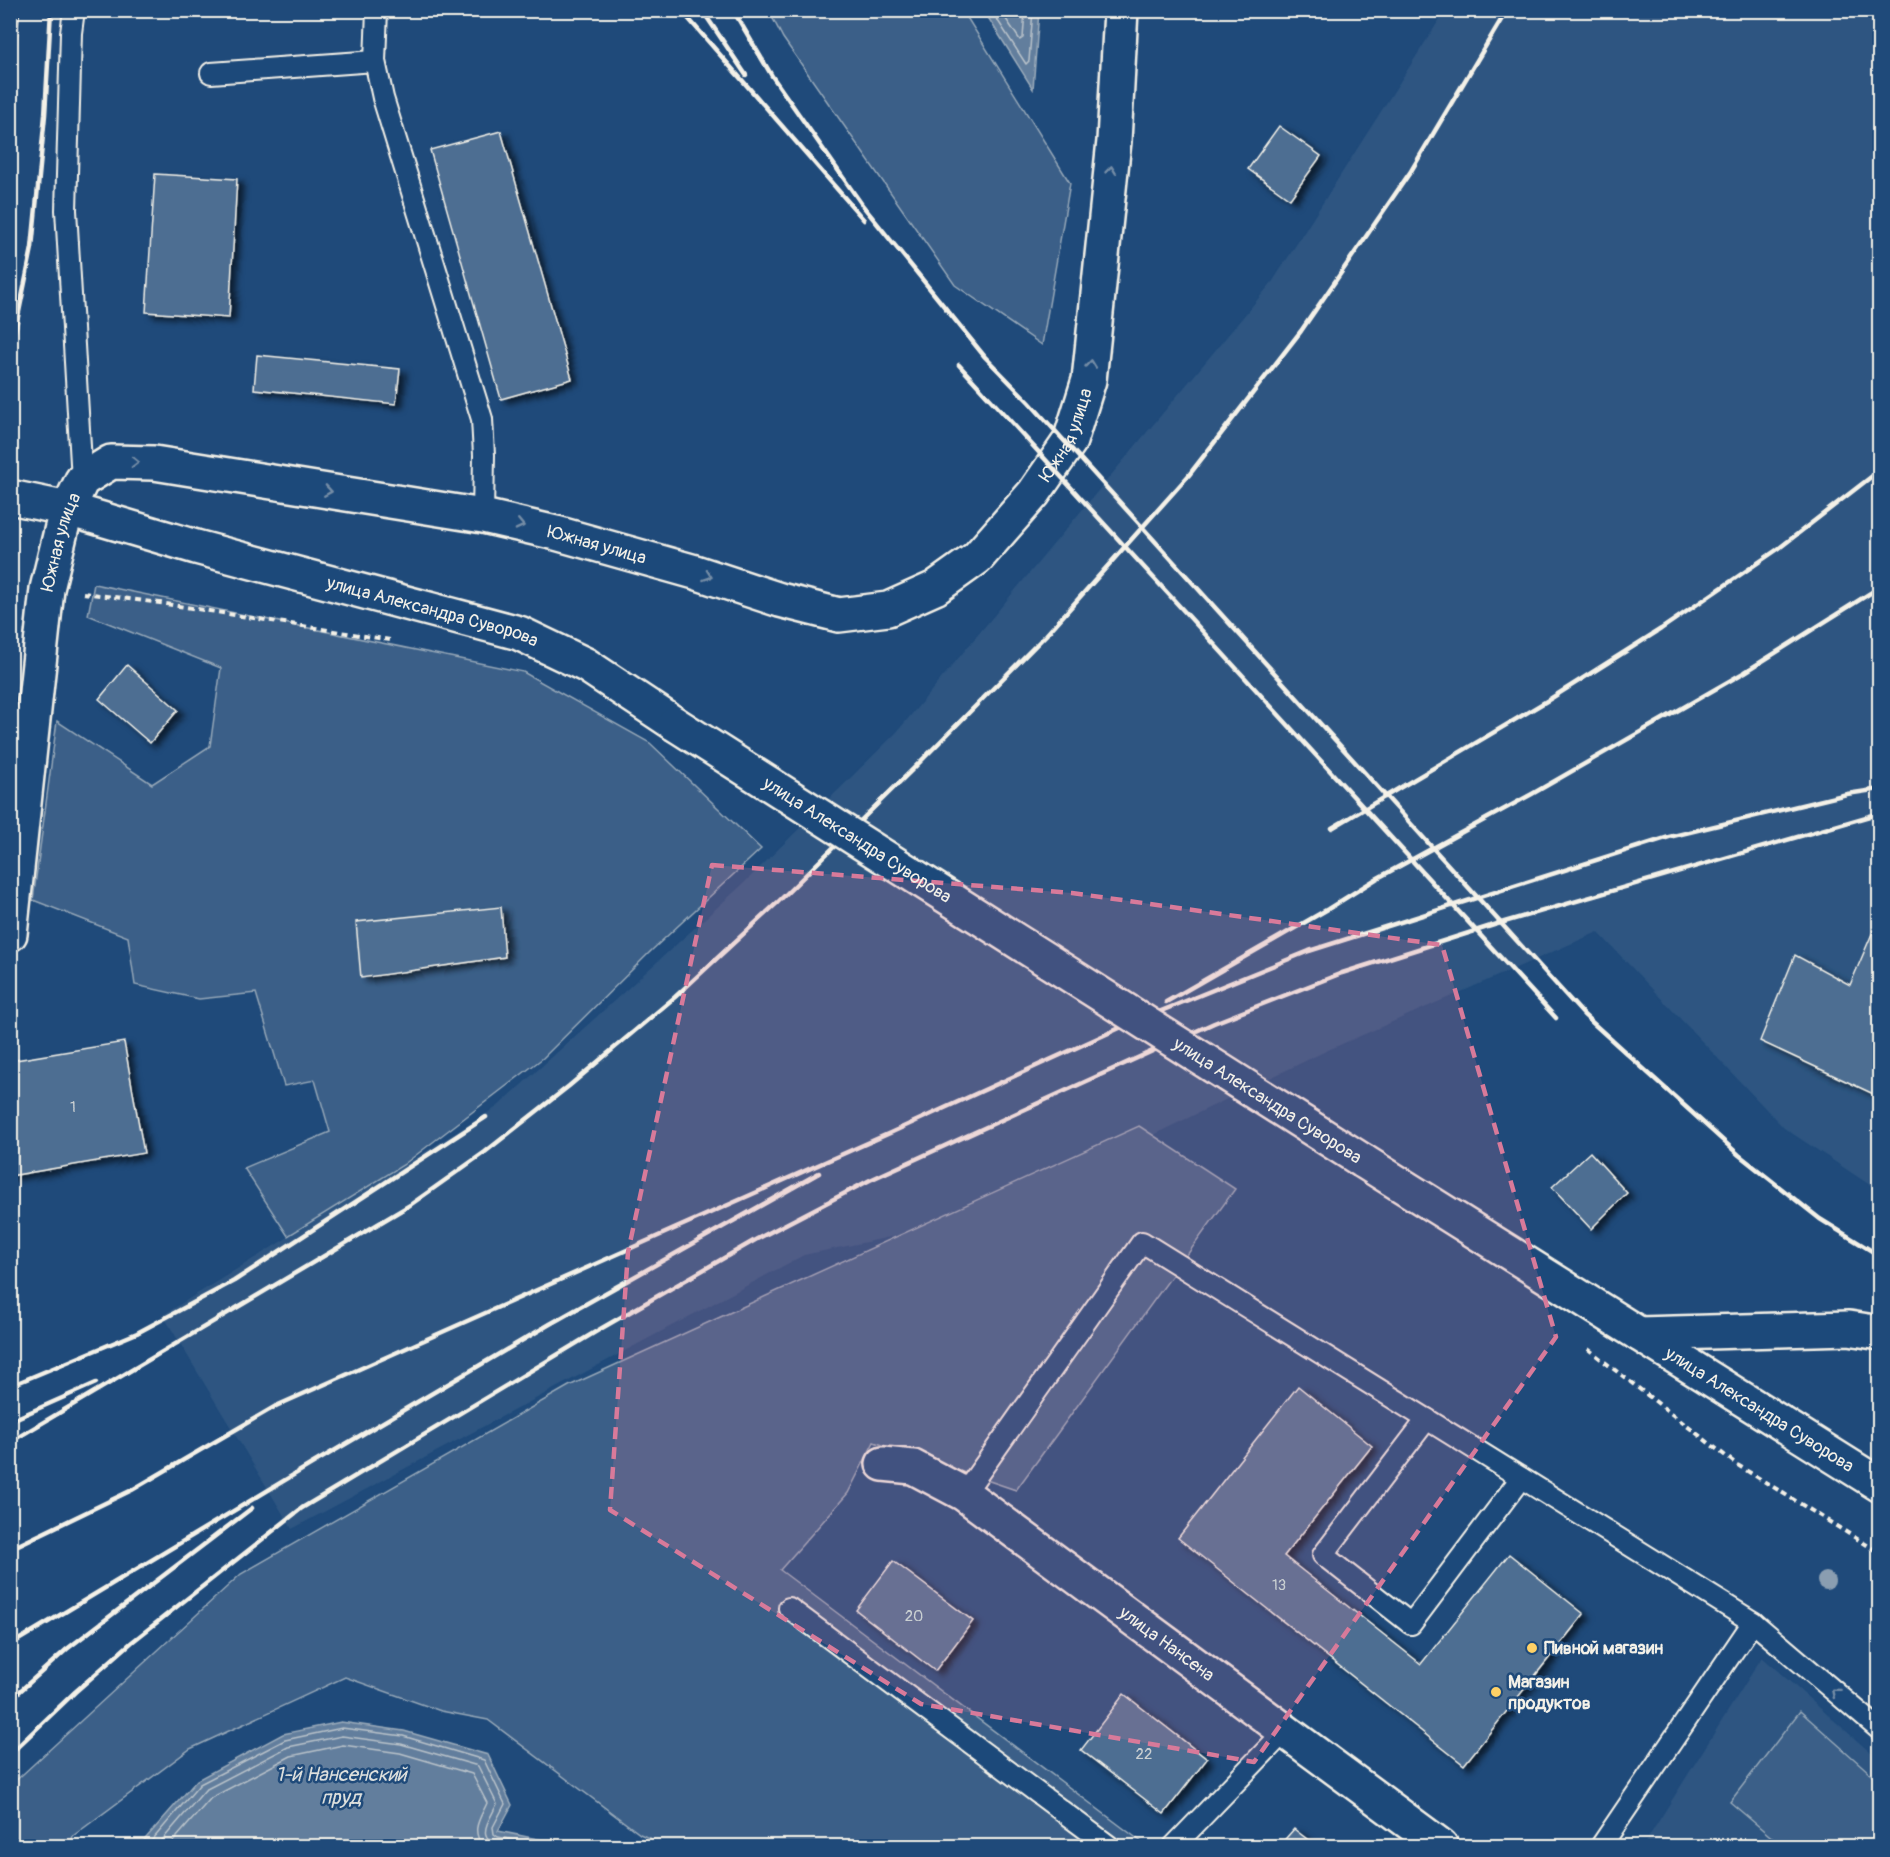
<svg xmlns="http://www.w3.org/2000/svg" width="1890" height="1857" font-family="Pangolin,sans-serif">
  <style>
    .built { fill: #2d5581 }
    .green { fill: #3a5f88; stroke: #97a8b8; stroke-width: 1.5 }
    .water { fill: #627e9d; stroke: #9cacbb; stroke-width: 1.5 }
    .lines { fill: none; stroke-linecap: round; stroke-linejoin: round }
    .shore { stroke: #bac3ca; stroke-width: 1.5 }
    .building { fill: #4d6e92; stroke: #f4f1e8; stroke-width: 1.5; filter: url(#shadow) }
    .lane-casing { stroke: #f4f1e8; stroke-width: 24 }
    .street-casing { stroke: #f4f1e8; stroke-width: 38 }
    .primary-casing { stroke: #f4f1e8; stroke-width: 38 }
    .path { stroke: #f4f1e8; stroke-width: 4; stroke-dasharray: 6 4.5; stroke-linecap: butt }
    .lane { stroke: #1f4a7a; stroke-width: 20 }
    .street { stroke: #1f4a7a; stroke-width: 33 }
    .primary { stroke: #1f4a7a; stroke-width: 33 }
    .rail { stroke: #f4f1e8; stroke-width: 4.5 }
    .primary-bridge-casing { stroke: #f4f1e8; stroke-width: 38; stroke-linecap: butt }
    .primary-bridge { stroke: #1f4a7a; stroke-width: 33 }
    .tree { fill: #8a9eb1 }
    .oneway { stroke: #748da6 }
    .marked { fill: #d87a9a; fill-opacity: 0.2; stroke: #d87a9a; stroke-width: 4.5; stroke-dasharray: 12 8; stroke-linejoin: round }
    .poi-dot { fill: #ffd166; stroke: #1f4a7a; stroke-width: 2 }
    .labels { text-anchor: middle; stroke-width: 5; stroke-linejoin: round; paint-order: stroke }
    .number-label { font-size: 15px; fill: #cad0d2 }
    .street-label { font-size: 18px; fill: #f4f1e8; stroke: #1f4a7a }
    .poi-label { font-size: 18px; font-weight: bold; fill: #f4f1e8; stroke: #1f4a7a; text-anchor: start }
    .water-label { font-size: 20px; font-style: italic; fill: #dee0dd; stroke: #1f4a7a }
  </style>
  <defs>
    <filter id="shadow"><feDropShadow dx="6" dy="4" stdDeviation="3" flood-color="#0009"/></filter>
  </defs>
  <rect width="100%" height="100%" fill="#1f4a7a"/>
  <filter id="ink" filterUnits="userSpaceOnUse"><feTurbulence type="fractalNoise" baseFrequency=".0167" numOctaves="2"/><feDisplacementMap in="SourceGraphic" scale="12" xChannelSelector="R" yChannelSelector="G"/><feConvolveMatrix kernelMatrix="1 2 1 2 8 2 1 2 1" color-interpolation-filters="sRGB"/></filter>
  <g filter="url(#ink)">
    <g class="built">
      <path d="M1445 11H1879V1191L1784 1128 1598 932 1326 1051 982 1218 804 1255 292 1529 163 1315 497 1107 743 884 896 733 1273 281Z"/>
      <path d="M1762 1657 1879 1760V1846H1643Z"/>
    </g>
    <g class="green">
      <path d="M769 11H963L1070 183 1042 345 955 285 783 38Z"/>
      <path d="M94 584 523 672 650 743 761 849 652 950 543 1058 403 1165 288 1236 244 1168 330 1132 315 1080 284 1086 256 993 199 999 135 985 128 937 33 900 57 721 152 784 210 746 221 668 88 615Z"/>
      <path d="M1139 1126 1235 1189 1016 1490 874 1442 848 1493 780 1570 1147 1846H666L640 1834 488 1720 441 1711 345 1677 190 1749 73 1836 70 1846H11V1817L14 1813 11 1811V1785L241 1574 569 1386Z"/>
      <path d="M1800 1711 1879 1781V1846H1782L1730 1802Z"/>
    </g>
    <g class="water">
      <path d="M984 11H1039L1033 89Z"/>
      <path d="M341 1722 404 1731 488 1755 512 1805 498 1831 547 1841 557 1846H139L197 1780 283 1734Z"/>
    </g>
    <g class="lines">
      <g class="shore">
        <path d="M991 10 1026 64 1029 61 1033 10"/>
        <path d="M1000 10 1020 40 1023 38 1025 10"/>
        <path d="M147 1846 200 1784 285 1740 342 1728 403 1736 484 1760 505 1804 493 1827 494 1834 498 1837 545 1846"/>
        <path d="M157 1846 205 1790 288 1747 342 1736 401 1744 478 1766 497 1804C487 1825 473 1840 507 1846"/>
        <path d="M169 1846 211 1798 291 1756 343 1745 400 1753 472 1774 487 1803C480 1819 470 1830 483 1846"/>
      </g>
    </g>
    <g class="building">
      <path d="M1279 126 1321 156 1290 199 1248 169Z"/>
      <path d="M501 131 572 379 501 399 430 150Z"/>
      <path d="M155 174 237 179 229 318 146 312Z"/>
      <path d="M257 355 400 369 396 404 254 389Z"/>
      <path d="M127 665 178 710 150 743 99 699Z"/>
      <path d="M501 907 505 957 361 978 356 922Z"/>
      <path d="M1880 915V1097L1760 1041 1795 955 1850 985Z"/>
      <path d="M124 1042 144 1153 10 1176V1061Z"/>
      <path d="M1590 1152 1627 1193 1591 1229 1552 1187Z"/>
      <path d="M1298 1386 1372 1446 1284 1556 1421 1664 1509 1554 1584 1614 1464 1765 1178 1538Z"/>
      <path d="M893 1561 973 1621 935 1671 856 1610Z"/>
      <path d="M1124 1694 1207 1759 1164 1814 1081 1750Z"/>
      <path d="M1294 1829 1316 1846H1279Z"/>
    </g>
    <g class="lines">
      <g class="lane-casing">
        <g id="lane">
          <path d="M74 10 71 33 66 210 82 480"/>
          <path d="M377 10 375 61 383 98 482 419 484 455 483 516"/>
          <path d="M211 73 375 61"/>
          <path d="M1427 1419 1323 1555 1411 1624 1521 1478"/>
          <path d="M964 1494 1142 1242 1753 1622 1880 1730"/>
          <path d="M789 1608 1109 1846"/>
          <path d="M1174 1846 1284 1732"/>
          <path d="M1601 1846 1753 1622"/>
        </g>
      </g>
      <g class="street-casing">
        <g id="street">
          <path id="s1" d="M10 934 47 589 62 527 68 509 82 480 111 462 154 463 483 516 556 533 695 572 780 600 839 615 888 609 935 588 977 558 1034 493 1070 441 1089 380 1114 141 1121 10"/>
          <path d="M1639 1334 1849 1328 1880 1333"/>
          <path id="s2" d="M883 1464 913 1467 964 1494 1441 1846"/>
        </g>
      </g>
      <g class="primary-casing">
        <g id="primary">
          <path id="s3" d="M10 497 68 509 196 547 519 633 586 665 675 724"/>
          <path id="s4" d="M1363 1161 1880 1485"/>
        </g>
      </g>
      <g class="path">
        <path d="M83 593 160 603 390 640"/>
        <path d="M1588 1349 1736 1464 1880 1553"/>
      </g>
      <use href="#lane" class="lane"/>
      <use href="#street" class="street"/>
      <use href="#primary" class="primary"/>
      <g class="rail">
        <path d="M681 10 864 220"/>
        <path d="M702 10 746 75"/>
        <path d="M733 10 772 76 863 206 985 357 1029 402 1584 1015 1739 1155 1820 1219 1880 1256"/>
        <path d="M10 103 18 10"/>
        <path d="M10 356 32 248 45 115 51 10"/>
        <path d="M959 365 1556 1018"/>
        <path d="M1332 828 1550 699 1661 629 1778 549 1880 470"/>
        <path d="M1166 1002 1328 909 1376 879 1532 794 1745 672 1880 587"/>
        <path d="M10 1386 137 1333 234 1281 486 1117"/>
        <path d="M10 1421 96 1383"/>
        <path d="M10 1442 410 1205 485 1152 569 1086 675 997 778 902 913 769 1046 635 1189 475 1301 331 1411 171 1507 10"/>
        <path d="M10 1549 132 1490 276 1406 890 1133 1124 1026 1309 951 1669 837 1847 794 1880 789"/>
        <path d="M10 1645 310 1465 550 1324 819 1173"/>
        <path d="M10 1700 67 1649 252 1508"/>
        <path d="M10 1754 75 1692 132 1642 302 1508 602 1328 757 1239 870 1180 1214 1023 1342 973 1494 925 1880 813"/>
      </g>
      <g class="primary-bridge-casing">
        <g id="primary-bridge">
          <path id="s5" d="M675 724 1363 1161"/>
        </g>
      </g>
      <use href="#primary-bridge" class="primary-bridge"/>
    </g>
    <circle class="tree" cx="1826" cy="1581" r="9"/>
    <defs><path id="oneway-chevron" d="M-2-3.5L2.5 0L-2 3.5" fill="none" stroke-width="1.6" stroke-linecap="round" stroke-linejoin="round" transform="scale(1.5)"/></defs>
    <g class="oneway">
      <use href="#oneway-chevron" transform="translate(1111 170) rotate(-84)"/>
      <use href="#oneway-chevron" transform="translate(1091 364) rotate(-84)"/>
      <use href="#oneway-chevron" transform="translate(135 462) rotate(1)"/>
      <use href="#oneway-chevron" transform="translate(328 491) rotate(9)"/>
      <use href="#oneway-chevron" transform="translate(520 525) rotate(13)"/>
      <use href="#oneway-chevron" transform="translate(708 576) rotate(19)"/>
      <use href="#oneway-chevron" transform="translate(1835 1692) rotate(-140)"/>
    </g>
  </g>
  <path class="marked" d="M712 865 1072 893 1442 945 1556 1337 1254 1762 921 1704 610 1510 628 1252Z"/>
  <g class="poi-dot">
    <circle cx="1532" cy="1648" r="6"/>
    <circle cx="1496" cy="1692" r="6"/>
  </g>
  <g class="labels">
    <g class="number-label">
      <text x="73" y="1112">1</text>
      <text x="1279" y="1590">13</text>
      <text x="914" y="1621">20</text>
      <text x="1144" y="1759">22</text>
    </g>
    <g class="street-label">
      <text dy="6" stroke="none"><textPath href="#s1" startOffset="1548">Южная улица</textPath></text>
      <text dy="6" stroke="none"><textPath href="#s1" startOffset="396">Южная улица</textPath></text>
      <text dy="6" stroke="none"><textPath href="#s1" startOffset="990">Южная улица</textPath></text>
      <text dy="6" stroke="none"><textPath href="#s3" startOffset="438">улица Александра Суворова</textPath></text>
      <text dy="6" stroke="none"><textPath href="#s5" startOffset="216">улица Александра Суворова</textPath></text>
      <text dy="6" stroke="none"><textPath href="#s5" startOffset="702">улица Александра Суворова</textPath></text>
      <text dy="6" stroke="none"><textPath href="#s4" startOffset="468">улица Александра Суворова</textPath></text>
      <text dy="6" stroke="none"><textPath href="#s2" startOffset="340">улица Нансена</textPath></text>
    </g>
    <g class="poi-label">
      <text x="1544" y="1654">Пивной магазин</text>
      <text x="1508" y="1688">Магазин<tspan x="1508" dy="21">продуктов</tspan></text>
    </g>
    <g class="water-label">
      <text x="341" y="1781">1-й Нансенский<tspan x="341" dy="23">пруд</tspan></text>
    </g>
  </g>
  <rect width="1890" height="1857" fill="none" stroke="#1f4a7a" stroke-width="36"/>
  <rect x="18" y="18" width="1854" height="1821" fill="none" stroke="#f4f1e8" stroke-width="2" filter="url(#ink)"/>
</svg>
